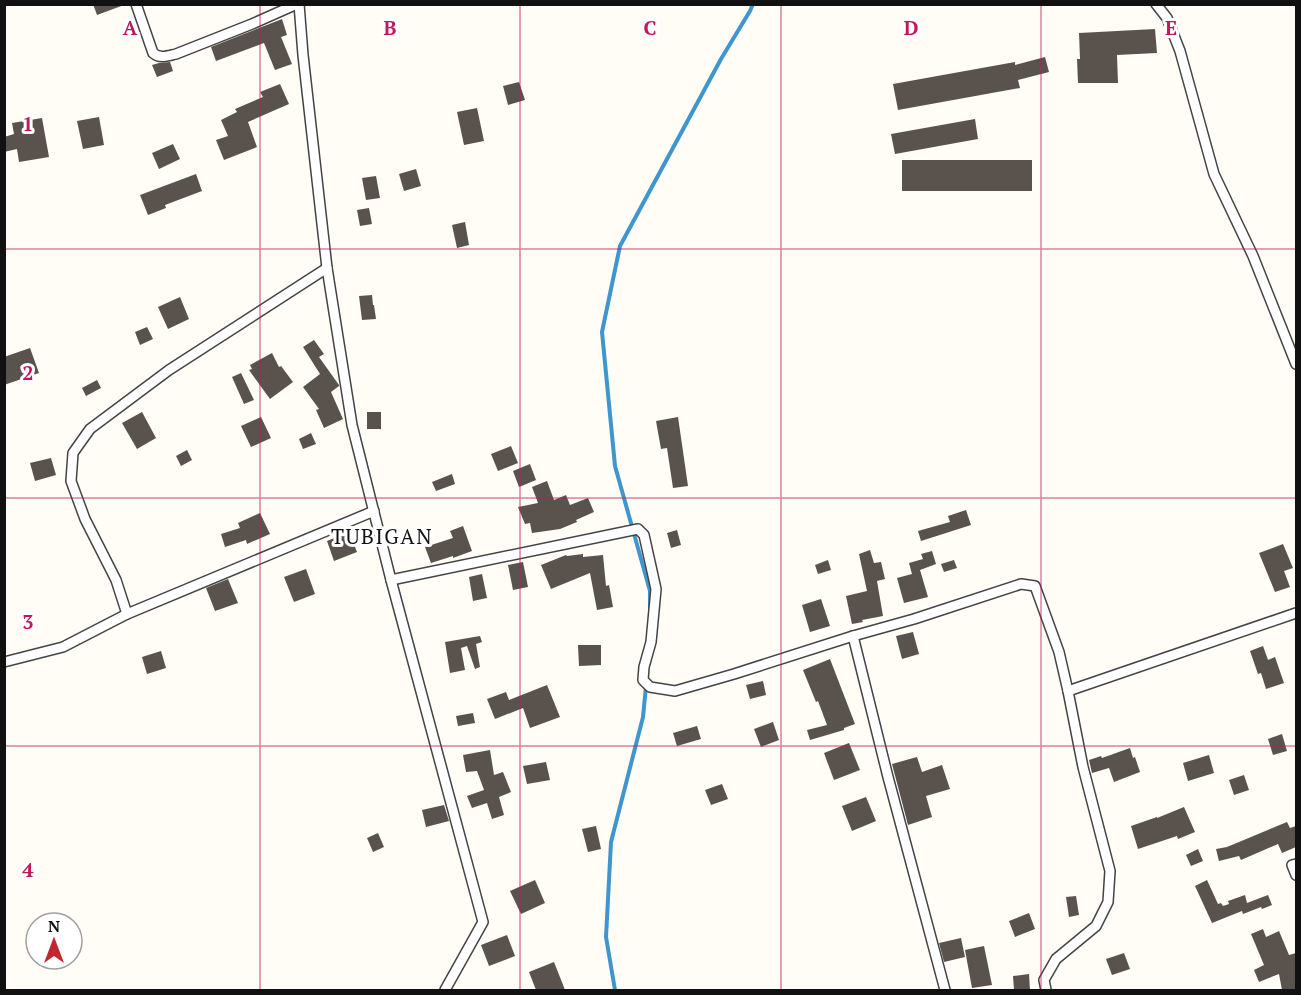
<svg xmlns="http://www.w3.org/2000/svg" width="1301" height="995" font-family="'PT Serif',serif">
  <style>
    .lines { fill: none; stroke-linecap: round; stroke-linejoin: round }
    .stream { stroke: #3f96cf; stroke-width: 4 }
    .building { fill: #5a524d }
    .minor-casing { stroke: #444; stroke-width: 12 }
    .minor { stroke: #fff; stroke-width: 9 }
    .grid { fill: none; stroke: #c2185b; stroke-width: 1.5; stroke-opacity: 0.55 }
    .labels { text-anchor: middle; stroke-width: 6; stroke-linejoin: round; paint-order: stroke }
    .quarter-label { font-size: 21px; letter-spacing: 1.5px; fill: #111; stroke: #fff }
    .grid-label { font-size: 20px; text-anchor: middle; font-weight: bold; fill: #c2185b; stroke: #fff; stroke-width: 6; stroke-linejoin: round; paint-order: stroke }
  </style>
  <rect width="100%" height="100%" fill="#fffdf5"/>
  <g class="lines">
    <g class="stream">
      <path d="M650 613V591L615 466 602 332 620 246 721 59 750 11 753 4"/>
      <path d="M615 990 606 937 611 842 643 717 646 686"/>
    </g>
  </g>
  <g class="building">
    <path d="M93 4H124V5L97 15Z"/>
    <path d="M282 19 287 35 281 37 292 64 275 70 264 43 216 61 211 47Z"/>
    <path d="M1155 29 1157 53 1117 55 1118 83H1078L1077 59H1080L1079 33Z"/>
    <path d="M1045 57 1049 72 1018 80 1020 88 898 110 893 84 1015 62V65Z"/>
    <path d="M170 62 173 71 157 77 152 65 159 63Z"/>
    <path d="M519 82 525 100 508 105 503 86Z"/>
    <path d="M280 84 289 104 248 122 257 147 224 160 216 140 228 136 221 120 237 112 235 109 263 97 260 92Z"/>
    <path d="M477 108 484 141 464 145 457 112Z"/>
    <path d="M99 117 104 145 83 149 77 121Z"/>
    <path d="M42 118 49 157 19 162 17 149 4 152V137L14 134 12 123Z"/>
    <path d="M975 119 978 139 895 154 891 134Z"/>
    <path d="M173 144 180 159 159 169 152 153Z"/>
    <rect x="902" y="160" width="130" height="31"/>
    <path d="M416 169 421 186 404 191 399 174Z"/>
    <path d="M196 174 202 191 165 205 166 208 148 215 140 195Z"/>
    <path d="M376 176 380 198 366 200 362 178Z"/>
    <path d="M369 208 372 224 360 226 357 210Z"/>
    <path d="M465 222 469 245 457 248 452 225Z"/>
    <path d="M372 295 373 305H374L376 319 362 320 359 296Z"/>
    <path d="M180 297 189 319 168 329 158 307Z"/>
    <path d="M147 327 153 339 140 345 135 332Z"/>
    <path d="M314 340 324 354 319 357 339 385V386L331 392 343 419 324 428 316 410 319 409 303 387 320 374 303 347Z"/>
    <path d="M30 348 39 373 4 385V357Z"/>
    <path d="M272 353 279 367 281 366 293 382 270 399 249 370 252 369 250 365Z"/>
    <path d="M241 373 254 400 244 404 232 377Z"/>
    <path d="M97 380 101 388 86 396 82 388Z"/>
    <path d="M142 412 156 438 137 449 122 423Z"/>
    <rect x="367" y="412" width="14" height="17"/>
    <path d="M261 417 271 438 251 447 241 426Z"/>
    <path d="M678 417 688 486 673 488 667 448 661 449 656 421Z"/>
    <path d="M311 433 316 444 303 449 299 439Z"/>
    <path d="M511 446 518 463 498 471 491 454Z"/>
    <path d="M187 450 192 460 181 466 176 456Z"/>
    <path d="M51 458 56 475 35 481 30 463Z"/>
    <path d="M530 464 536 480 519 487 513 471Z"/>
    <path d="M452 474 455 484 436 491 432 482Z"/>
    <path d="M547 481 554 500 566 495 570 505 588 498 594 512 576 520 577 522 560 529 532 533 530 523 525 524 518 507 538 503 532 487Z"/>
    <path d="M966 510 971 525 921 541 918 531 950 522 948 516Z"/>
    <path d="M260 513 270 534 247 544 246 540 225 547 221 534 240 528 238 523Z"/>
    <path d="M463 526 472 551 453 558V556L431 563 425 547 453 538 450 531Z"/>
    <path d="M677 530 681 545 671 548 667 533Z"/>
    <path d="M349 532 357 552 334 561 327 541Z"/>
    <path d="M1283 544 1293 568 1284 571 1290 587 1275 592 1259 553Z"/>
    <path d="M870 550 874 563 881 562 885 579 877 581 883 616 862 620 863 622 852 624 846 596 867 591 859 554Z"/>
    <path d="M932 551 936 564 920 570 928 597 904 603 897 578 912 574 909 563 923 559 921 554Z"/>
    <path d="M583 554V557L603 555 606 586 609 585 613 607 597 610 590 573 551 589 541 565 566 555 567 556Z"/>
    <path d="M828 560 831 570 818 574 815 565Z"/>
    <path d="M954 560 957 568 944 572 941 564Z"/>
    <path d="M523 562 528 587 513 590 508 565Z"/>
    <path d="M306 569 315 594 294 602 284 577Z"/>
    <path d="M482 574 487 598 473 601 469 577Z"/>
    <path d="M228 579 238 603 215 611 206 588Z"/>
    <path d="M821 599 830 626 810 632 802 605Z"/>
    <path d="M913 632 919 654 902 659 896 636Z"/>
    <path d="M480 636 482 642 476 644 480 667 475 669 467 646 461 648 465 670 450 673 445 642Z"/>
    <path d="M578 645H601V665L579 666Z"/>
    <path d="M1263 646 1268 660 1275 657 1284 683 1266 689 1261 673 1258 674 1250 651Z"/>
    <path d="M161 651 166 668 147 674 142 657Z"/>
    <path d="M830 659 855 724 844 728V730L810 740 807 730 827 725 818 701 816 702 803 670Z"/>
    <path d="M763 681 766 695 750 699 746 685Z"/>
    <path d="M547 685 560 717 530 728 523 708 495 719 487 699 506 692 509 700Z"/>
    <path d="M473 713 475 723 458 726 456 716Z"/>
    <path d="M773 722 779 740 761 747 754 729Z"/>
    <path d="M697 726 701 739 677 746 673 733Z"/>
    <path d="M1282 734 1287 751 1273 755 1268 739Z"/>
    <path d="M849 743 860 770 834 780 824 753Z"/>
    <path d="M1130 748 1133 758 1135 757 1140 772 1114 782 1109 768 1092 773 1089 760 1101 756 1102 758Z"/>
    <path d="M490 750 494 775 503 772 511 792 499 797 504 815 492 819 487 803 472 808 467 796 484 790 477 771 466 772 463 755Z"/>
    <path d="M1209 755 1214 773 1188 781 1183 763Z"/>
    <path d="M917 757 922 772 942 765 950 789 926 796 932 817 908 825 892 764Z"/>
    <path d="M546 762 550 780 527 784 523 766Z"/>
    <path d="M1244 775 1249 790 1234 795 1229 780Z"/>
    <path d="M722 784 728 799 711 805 705 790Z"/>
    <path d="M866 797 876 821 852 831 842 806Z"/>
    <path d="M444 805 449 821 426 827 422 810Z"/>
    <path d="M1184 807 1195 832 1178 839 1177 836 1138 849 1131 826 1157 817V818Z"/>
    <path d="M1287 822 1290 828 1296 826V847L1282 853 1278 844 1241 860 1239 856 1219 861 1216 849 1227 847Z"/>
    <path d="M596 826 601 849 588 852 582 829Z"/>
    <path d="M378 833 384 847 373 852 367 838Z"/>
    <path d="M1198 849 1203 861 1191 866 1186 855Z"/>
    <path d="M535 880 545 903 521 914 510 891Z"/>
    <path d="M1207 880 1218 904 1221 903 1223 906 1229 904 1228 901 1245 895 1247 903 1268 895 1272 905 1262 909 1261 907 1243 914 1242 911 1212 923 1195 886Z"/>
    <path d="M1076 896 1079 915 1069 917 1066 897Z"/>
    <path d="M1029 913 1035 929 1015 937 1009 921Z"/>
    <path d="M1263 929 1266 937 1279 931 1289 955 1296 953V990H1282L1279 974 1259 982 1254 970 1264 965 1251 934Z"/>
    <path d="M507 935 515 956 489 966 481 945Z"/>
    <path d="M961 938 965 957 944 962 939 943Z"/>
    <path d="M984 946 992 985 972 988 965 950Z"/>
    <path d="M1124 953 1130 969 1112 975 1106 959Z"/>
    <path d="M554 962 565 990H536L529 972Z"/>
    <path d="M1029 974 1030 990H1014L1013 976Z"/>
  </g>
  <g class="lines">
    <g class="minor-casing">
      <g id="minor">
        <path d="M136 4 153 53C160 59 167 56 176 54L252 24 297 4"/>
        <path d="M299 4 303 55 327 268 352 425 391 580 483 922 445 990"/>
        <path d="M1156 4 1167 18 1180 51 1214 174 1253 256 1296 364"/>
        <path d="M391 580 638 529 644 535 656 589 651 642 644 667 643 680 650 687 675 691 734 674 853 636 914 619 1021 584 1035 586 1059 652 1068 691"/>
        <path d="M127 614 116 580 85 519 71 481 73 453 90 429 169 370 327 268"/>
        <path d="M853 636 888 777 945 990"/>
        <path d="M4 662 63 647 127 614 374 511"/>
        <path d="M1296 864 1292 865 1296 875"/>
        <path d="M1046 990 1044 980 1056 959 1096 926 1108 902 1110 871 1083 767 1068 691 1296 613"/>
      </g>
    </g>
    <use href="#minor" class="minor"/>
  </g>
  <path class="grid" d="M260 4V990M520 4V990M781 4V990M1041 4V990M4 249H1296M4 498H1296M4 746H1296"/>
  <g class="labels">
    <g class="quarter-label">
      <text x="382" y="544">TUBIGAN</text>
    </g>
  </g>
  <g class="grid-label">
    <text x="130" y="35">A</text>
    <text x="390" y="35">B</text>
    <text x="650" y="35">C</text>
    <text x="911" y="35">D</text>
    <text x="1171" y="35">E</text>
    <text x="28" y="131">1</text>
    <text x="28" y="380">2</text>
    <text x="28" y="629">3</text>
    <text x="28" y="877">4</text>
  </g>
  <rect width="1301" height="995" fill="none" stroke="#111111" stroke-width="12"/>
  <g transform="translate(54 941)"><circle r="28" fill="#ffffff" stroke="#a0a0a0" stroke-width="1.5"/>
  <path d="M0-4.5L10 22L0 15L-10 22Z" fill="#c4262e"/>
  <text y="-9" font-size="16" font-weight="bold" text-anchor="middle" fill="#111111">N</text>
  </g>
</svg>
